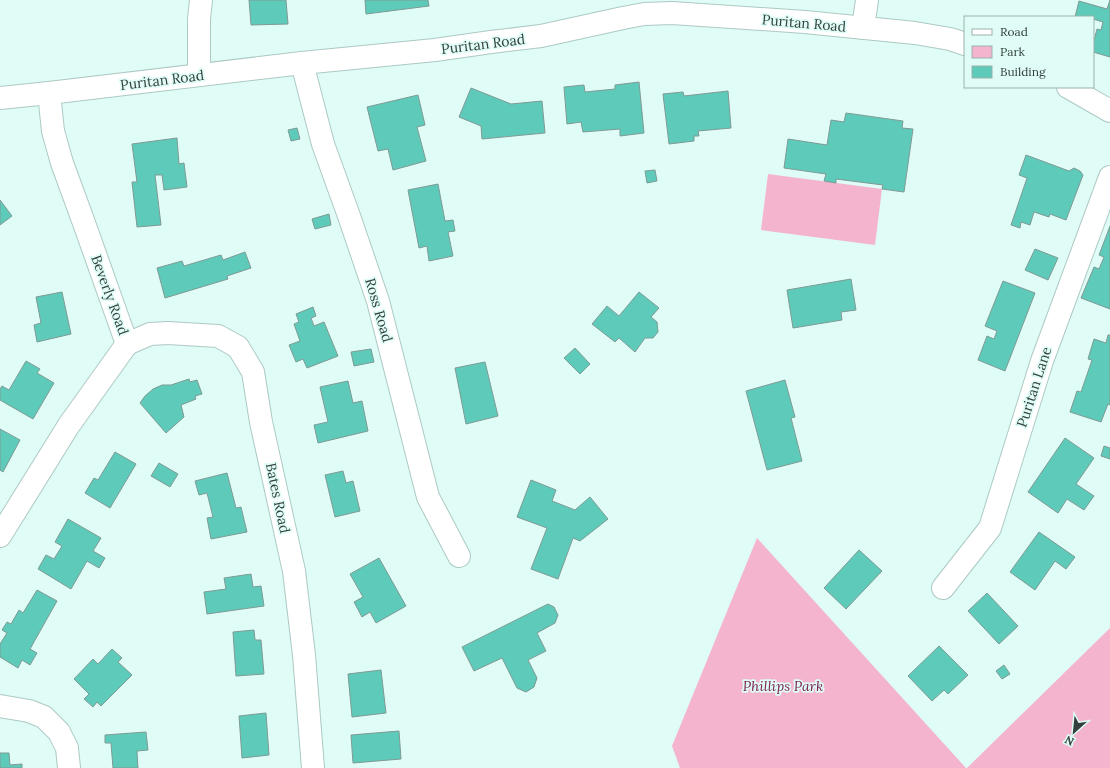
<svg xmlns="http://www.w3.org/2000/svg" width="1110" height="768" font-family="Lora,serif">
  <style>
    .green { fill: #f5b4ce }
    .building { fill: #5ecaba; stroke: #7f9a95 }
    .lines { fill: none; stroke-linecap: round; stroke-linejoin: round }
    .minor-casing { stroke: #adc9c4; stroke-width: 24 }
    .minor { stroke: #fff; stroke-width: 22 }
    .labels { text-anchor: middle; stroke-width: 3.5; stroke-linejoin: round; paint-order: stroke }
    .street-label { font-size: 14px; fill: #34403e; stroke: #dffcf6 }
    .park-label { font-size: 14px; font-style: italic; fill: #7e2351; stroke: #dffcf6 }
  </style>
  <rect width="100%" height="100%" fill="#dffcf6"/>
  <g class="green">
    <path d="M768 174 882 189 875 245 761 230Z"/>
    <path d="M757 538 966 768H680L672 746Z"/>
    <path d="M1110 628V768H967Z"/>
  </g>
  <g class="building">
    <path d="M249 0H286L288 24 251 25Z"/>
    <path d="M365 0H428L429 6 366 14Z"/>
    <path d="M1110 0V57L1093 52V44L1097 29 1101 30 1103 22 1093 19V20V17H1075L1079 1 1107 9Z"/>
    <path d="M639 82 644 133 620 136V129L583 132 581 122 567 124 564 87 584 85 585 92 615 89V85Z"/>
    <path d="M471 88 511 104 542 101 545 133 482 139 481 126 459 117Z"/>
    <path d="M728 91 731 128 698 131 699 136H694V141L669 144 663 94 683 92 684 96Z"/>
    <path d="M418 95 425 125 417 127 426 161 393 170 388 149 378 151 367 107Z"/>
    <path d="M846 113 903 121 902 128 913 129 904 192 882 189 883 185 836 179V183L824 181 826 174 784 168 788 139 827 145 831 120 844 122Z"/>
    <path d="M297 128 300 139 291 141 288 130Z"/>
    <path d="M177 138 179 164 184 163 187 187 164 190 162 175H155L161 225 137 227 132 182H137L132 144Z"/>
    <path d="M1026 155 1069 171 1074 168 1080 171 1083 175 1066 220 1050 214 1049 217 1034 212 1030 225 1021 222 1020 228 1011 225 1027 178 1019 175Z"/>
    <path d="M655 170 657 181 647 183 645 171Z"/>
    <path d="M438 184 445 221 453 220 455 231 448 232 453 256 429 261 427 246 419 248 408 190Z"/>
    <path d="M0 200 12 216 0 225Z"/>
    <path d="M329 214 331 225 315 229 312 219Z"/>
    <path d="M1110 226V309L1081 298 1094 267 1099 269 1104 257 1099 255Z"/>
    <path d="M1035 249 1058 258 1048 280 1025 270Z"/>
    <path d="M245 252 251 268 227 276 228 279 165 298 157 268 182 261 184 266 221 255 223 260Z"/>
    <path d="M851 279 856 310 841 312 842 320 793 328 787 290Z"/>
    <path d="M1003 281 1035 293 1005 371 978 360 987 336 994 339 997 331 985 326Z"/>
    <path d="M62 292 71 334 37 342 34 325 41 323 36 297Z"/>
    <path d="M639 292 659 308 651 317 657 322 658 332 653 338H645L635 352 619 338 615 342 592 324 607 306 619 316Z"/>
    <path d="M313 307 316 316 311 318 314 326 324 322 338 356 307 368 303 359 296 362 289 345 300 341 294 324 299 322 296 314Z"/>
    <path d="M1108 335H1110V405L1108 404 1101 422 1070 412 1077 391 1081 392 1092 360 1088 359 1094 339 1106 343Z"/>
    <path d="M575 348 590 364 580 374 564 358Z"/>
    <path d="M371 349 374 362 354 366 351 352Z"/>
    <path d="M26 361 40 369 37 373 54 383 33 419 0 400V389L2 386 9 390Z"/>
    <path d="M485 362 498 416 466 424 455 368Z"/>
    <path d="M189 379 190 382 197 380 202 394 195 396 196 399 181 405 184 417 166 433 140 403 145 396 153 389 162 385H171Z"/>
    <path d="M785 380 795 417 791 418 802 461 767 470 746 391Z"/>
    <path d="M348 381 353 403 362 401 368 431 318 443 314 425 328 422 320 387Z"/>
    <path d="M0 429 20 440 3 472 0 470Z"/>
    <path d="M1065 438 1094 458 1076 484 1094 496 1084 510 1067 499 1058 513 1028 492Z"/>
    <path d="M1104 446 1110 448V459L1101 456Z"/>
    <path d="M115 452 136 464 110 508 85 493 94 478 98 480Z"/>
    <path d="M159 463 178 474 170 487 151 476Z"/>
    <path d="M343 471 346 483 353 481 360 511 335 517 325 475Z"/>
    <path d="M227 473 236 508 241 507 247 532 211 539 207 518 213 517 207 493 199 495 195 481Z"/>
    <path d="M531 480 556 490 552 501 575 510 590 497 608 519 580 541 573 538 558 579 531 569 547 528 517 517Z"/>
    <path d="M68 519 101 538 93 551 105 558 99 568 87 561 71 589 38 569 46 555 54 559 62 546 55 542Z"/>
    <path d="M1039 532 1075 557 1066 569 1055 561 1035 590 1010 572Z"/>
    <path d="M859 550 882 571 846 609 824 588Z"/>
    <path d="M379 558 406 606 376 623 370 612 362 617 354 602 363 597 350 574Z"/>
    <path d="M251 574 253 587 261 586 264 606 207 614 204 592 226 589 224 578Z"/>
    <path d="M37 590 57 601 30 649 37 653 30 665 22 660 18 668 0 657V644L7 633 2 630 7 622 11 624 19 610 23 613Z"/>
    <path d="M987 593 1018 626 999 644 968 611Z"/>
    <path d="M548 604 554 607 558 615 555 623 537 633 546 651 528 660 537 678 534 687 526 692 517 688 502 658 474 671 462 647Z"/>
    <path d="M254 630 255 640H261L264 674 236 676 233 632Z"/>
    <path d="M939 646 968 675 948 694 944 690 932 701 908 676Z"/>
    <path d="M112 649 122 658 118 662 132 675 101 706 97 702 93 707 84 699 89 694 74 679 93 659 98 664Z"/>
    <path d="M1004 665 1010 674 1002 679 996 671Z"/>
    <path d="M381 670 386 713 352 717 348 674Z"/>
    <path d="M266 713 269 755 242 758 239 716Z"/>
    <path d="M399 731 401 759 353 763 351 735Z"/>
    <path d="M146 732 148 750 137 751 138 768H113L111 743H105V735Z"/>
    <path d="M0 753H9L10 765 22 764V768H0Z"/>
  </g>
  <g class="lines">
    <g class="minor-casing">
      <g id="minor">
        <path d="M863 28 867 0"/>
        <path d="M302 63 323 144 349 216 378 301 428 497 459 556"/>
        <path d="M199 75V19L201 0"/>
        <path d="M1068 87 1110 111"/>
        <path d="M0 98 49 93 302 63 435 50 491 42 541 36 623 18 644 14 672 13 805 22 915 33 950 39 965 44"/>
        <path d="M127 344 150 334 168 333 218 336 238 347 253 372 261 422 294 571 304 655 313 768"/>
        <path d="M0 536 69 425 127 344 84 223 62 163 53 131 49 93"/>
        <path d="M943 588 990 528 1042 361 1110 177"/>
        <path d="M0 706 29 711 44 717 59 732 67 748 69 768"/>
      </g>
    </g>
    <use href="#minor" class="minor"/>
  </g>
  <g class="labels">
    <g class="street-label">
      <text transform="translate(804 23) rotate(5)" y="5">Puritan Road</text>
      <text transform="translate(483 44) rotate(-7)" y="5">Puritan Road</text>
      <text transform="translate(162 80) rotate(-7)" y="5">Puritan Road</text>
      <text transform="translate(110 295) rotate(70)" y="5">Beverly Road</text>
      <text transform="translate(379 310) rotate(74)" y="5">Ross Road</text>
      <text transform="translate(1034 387) rotate(-72)" y="5">Puritan Lane</text>
      <text transform="translate(278 498) rotate(78)" y="5">Bates Road</text>
    </g>
    <g class="park-label">
      <text x="783" y="691">Phillips Park</text>
    </g>
  </g>
  <rect x="964" y="16" width="130" height="72" fill="#dffcf6" stroke="#9bb1ac"/>
  <rect x="972" y="29" width="20" height="6" fill="#ffffff" stroke="#9bb1ac"/>
  <text x="1000" y="36" font-size="12" fill="#34403e">Road</text>
  <rect x="972" y="46" width="20" height="12" fill="#f5b4ce" stroke="#9bb1ac"/>
  <text x="1000" y="56" font-size="12" fill="#34403e">Park</text>
  <rect x="972" y="66" width="20" height="12" fill="#5ecaba" stroke="#9bb1ac"/>
  <text x="1000" y="76" font-size="12" fill="#34403e">Building</text>
  <g transform="translate(1074 732) rotate(207)" stroke="#dffcf6" stroke-width="3" paint-order="stroke">
  <path d="M0-3L7 15L0 10L-7 15Z" fill="#34403e"/>
  <text y="-6" font-size="11" font-weight="bold" text-anchor="middle" fill="#34403e">N</text>
  </g>
</svg>
